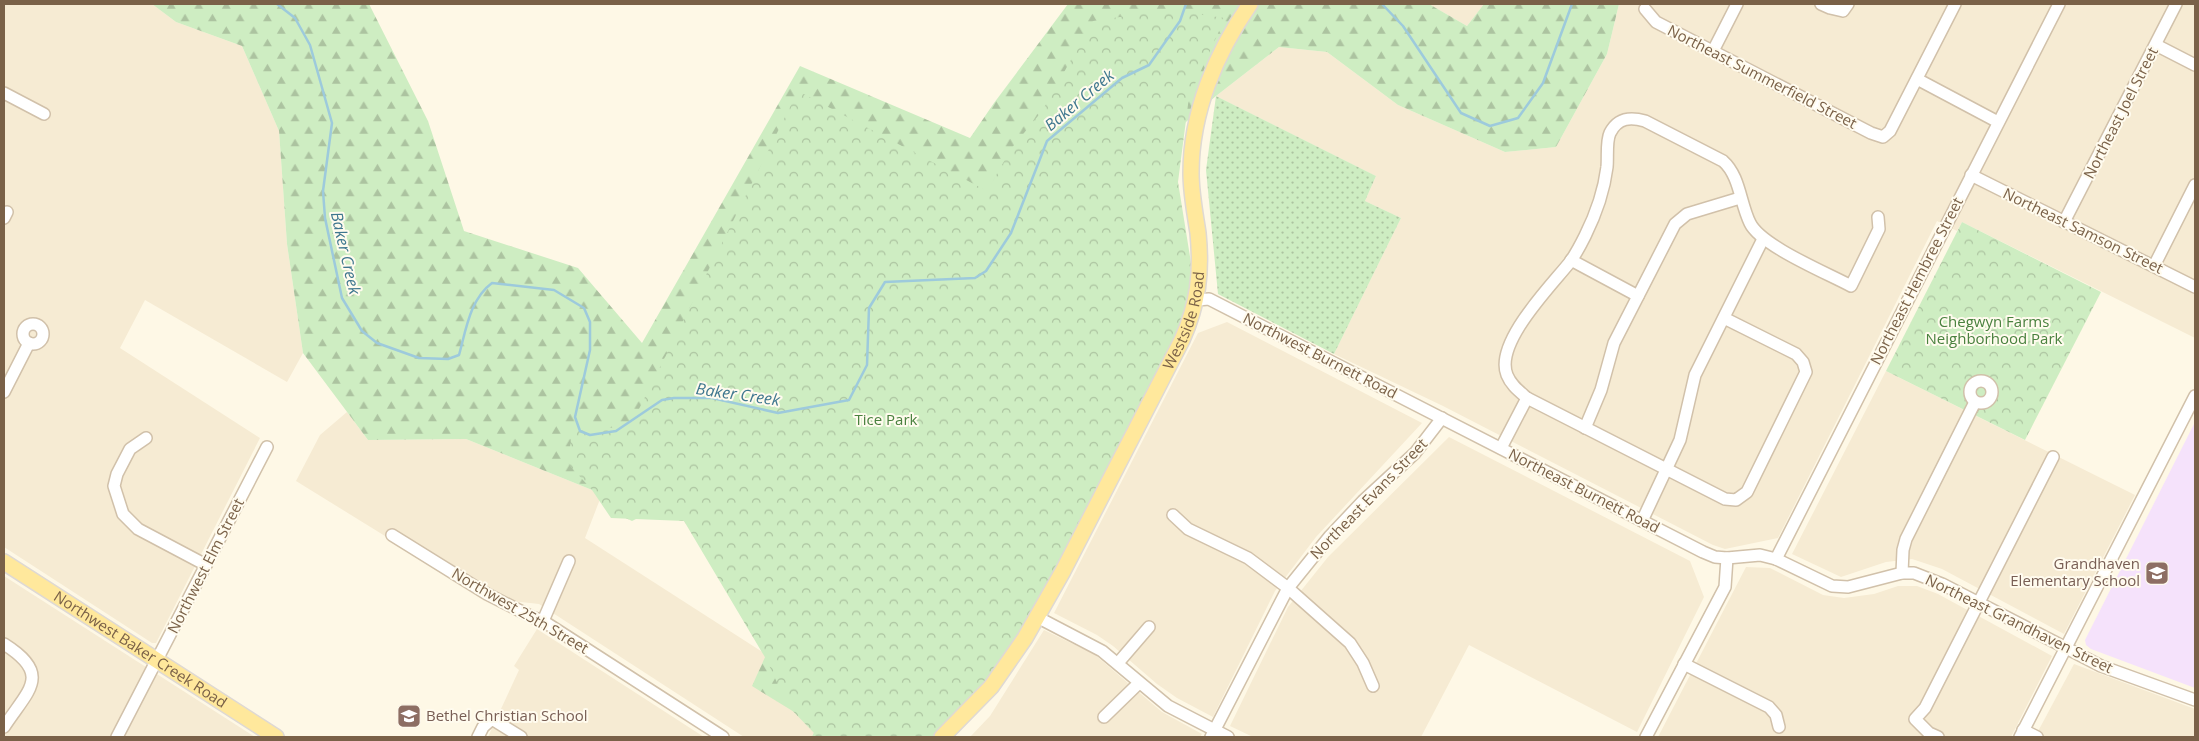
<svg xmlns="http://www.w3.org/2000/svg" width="2199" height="741" font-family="'Open Sans',sans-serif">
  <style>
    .residential { fill: #f6ebd3 }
    .education { fill: #f5e2fb }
    .grass { fill: url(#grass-dots) }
    .forest { fill: url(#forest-firs) }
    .park { fill: url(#park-crowns) }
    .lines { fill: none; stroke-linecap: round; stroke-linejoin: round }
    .stream { stroke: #9dcadc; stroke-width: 2.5 }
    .minor-casing { stroke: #d1c1aa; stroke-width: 14 }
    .major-casing { stroke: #dfd9d3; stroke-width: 18 }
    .minor { stroke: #fff; stroke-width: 11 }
    .major { stroke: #ffe89c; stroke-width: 15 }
    .labels { text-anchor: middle; stroke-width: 4; stroke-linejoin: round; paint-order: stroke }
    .street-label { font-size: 15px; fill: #7a6148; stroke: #fffbee }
    .park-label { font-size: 15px; fill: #49813e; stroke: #fffbee }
    .education-label { font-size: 15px; fill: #785e54; stroke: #fffbee; text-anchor: end }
    .water-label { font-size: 16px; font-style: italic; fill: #3f778f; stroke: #fffbee }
  </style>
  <defs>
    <pattern id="grass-dots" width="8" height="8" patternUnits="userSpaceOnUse" patternTransform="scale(1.25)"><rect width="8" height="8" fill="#ceedc2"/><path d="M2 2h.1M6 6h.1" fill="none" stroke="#acc3a0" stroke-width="1.8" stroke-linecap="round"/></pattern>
    <pattern id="forest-firs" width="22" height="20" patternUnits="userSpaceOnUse" patternTransform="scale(1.25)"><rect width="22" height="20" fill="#ceedc2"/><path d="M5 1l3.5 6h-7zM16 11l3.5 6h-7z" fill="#acc3a0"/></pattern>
    <pattern id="park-crowns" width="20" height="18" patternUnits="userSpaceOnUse" patternTransform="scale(1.25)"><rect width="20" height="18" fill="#ceedc2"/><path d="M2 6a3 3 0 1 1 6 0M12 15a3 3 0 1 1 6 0" fill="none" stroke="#acc3a0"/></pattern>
  </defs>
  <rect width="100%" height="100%" fill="#fef8e6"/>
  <g class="residential">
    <path d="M4 4H152L176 22 242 46 279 131 287 244 303 353 287 382 145 300 120 348 260 438 156 643H152L4 547Z"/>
    <path d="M1429 4H1484L1467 26Z"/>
    <path d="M1619 4H2195V338L1962 222 1957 231 1937 221 1778 538 1725 549 1713 545 1443 406 1334 354 1401 218 1365 201 1376 176 1216 96 1279 47 1327 52 1398 105 1505 152 1556 147 1607 54Z"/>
    <path d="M1227 322 1422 423 1316 537 1275 591 1213 717 1177 698 1157 684 1113 646 1097 635 1054 613 1198 333Z"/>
    <path d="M1886 371 2135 495 2064 634 1942 569 1912 559 1886 562 1841 577 1792 554Z"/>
    <path d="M347 412 368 440 466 439 602 494 585 538 767 655 818 726 812 737H744L539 604 512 601 394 529 385 536 296 481 320 435Z"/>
    <path d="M1449 437 1690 561 1704 597 1637 732 1469 645 1421 737H1253L1230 726 1288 607 1328 557Z"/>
    <path d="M1746 567 1770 568 1823 595 1844 598 1874 594 1898 586H1917L1938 594 2052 656 2011 737H1658Z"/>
    <path d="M4 576 255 737H4Z"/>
    <path d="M537 629 704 737H488L519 670 514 666Z"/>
    <path d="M1044 630 1094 654 1162 712 1202 734 1200 737H970L990 716Z"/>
    <path d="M2074 664 2195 709V737H2035Z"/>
  </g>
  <path class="education" d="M2195 422V688L2091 649 2086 645 2085 640Z"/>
  <path class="grass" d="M1216 96 1376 176 1365 201 1401 218 1334 354 1218 294 1206 170Z"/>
  <path class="forest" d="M152 4H369L428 121 464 231 578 268 642 343 800 66 970 138 994 103 1068 4H1429L1467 26 1484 4H1619L1607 54 1556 147 1505 152 1398 105 1327 52 1279 47 1216 96 1157 147 928 737H812L817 726 752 686 766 655 698 530 662 506 632 521 615 513 602 494 466 439 368 440 303 353 287 244 279 131 242 46 176 22Z"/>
  <g class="park">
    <path d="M1167 10 1225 18 1189 97 1178 182 1197 300 1064 567 991 687 941 737H812L814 733 788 706 766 659 684 521 611 518 592 490 565 460 570 447 573 425 629 429 798 91 987 191 1011 149 1042 111 1093 21Z"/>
    <path d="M1962 222 2101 292 2025 440 1886 371Z"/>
  </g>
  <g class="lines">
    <g class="stream">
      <path d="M277 4 295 18 310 45 332 123 323 191 325 218 342 298 362 331 377 343 419 358 448 359 459 355C466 330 470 299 492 283L554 290 584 308 590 322V350L575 417 580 431 590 435 616 431 662 400 674 398H712L778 413 849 400 867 365 869 308 885 282 975 278 986 271 1011 233 1047 141 1122 78 1149 65 1180 21 1186 4"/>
      <path d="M1382 4 1403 26 1461 113 1490 126 1518 118 1543 83 1572 4"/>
    </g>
    <g class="minor-casing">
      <g id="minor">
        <path d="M1821 4 1830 8 1843 11 1848 4"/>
        <path d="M1645 9 1656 22 1871 133 1883 137 1890 131 1955 4"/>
        <path d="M2156 45 2195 65"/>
        <path d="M1713 51 1737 4"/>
        <path d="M1917 79 1998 122"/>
        <path d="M4 93 44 114"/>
        <path d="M1971 175 2195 287"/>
        <path d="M4 218 7 212"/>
        <path d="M2064 222 2176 4"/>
        <path d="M1571 260 1638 296"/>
        <path d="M2154 266 2195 185"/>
        <path d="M1197 300 1209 299 1703 552 1715 557 1727 558 1760 555 1776 559 1832 586 1848 587 1902 573H1914L1942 584 2101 666 2195 700"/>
        <path d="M1724 318 1796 354 1803 362 1806 372 1747 492 1736 500 1725 499 1527 398C1519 391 1511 385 1507 375 1494 343 1551 286 1570 262 1576 254 1581 244 1585 236 1596 214 1604 191 1607 167 1608 157 1606 141 1610 133 1618 117 1631 117 1645 121L1723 161C1740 176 1740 203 1750 223 1761 246 1827 273 1851 286L1879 229 1878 217"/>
        <circle cx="33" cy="334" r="10"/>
        <circle cx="1981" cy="392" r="11"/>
        <path d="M4 392 29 343"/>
        <path d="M1585 428 1601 390 1614 343 1675 224 1687 214 1740 198"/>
        <path d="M146 438 130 449 117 474 114 486 123 514 138 529 206 565"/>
        <path d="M1501 448 1527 398"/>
        <path d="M1173 515 1188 529 1248 558 1288 588 1350 643 1363 663 1373 686"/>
        <path d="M1642 521 1680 440 1695 375 1763 239"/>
        <path d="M392 535 487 594 532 617 543 621 723 737"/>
        <path d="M1776 559 2059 4"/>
        <path d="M1902 573 1903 550 1906 539 1975 402"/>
        <path d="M1037 617 1102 651 1168 706 1228 737"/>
        <path d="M543 621 569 561"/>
        <path d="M4 644C53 675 28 690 4 727"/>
        <path d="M1118 663 1149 627"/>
        <path d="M1684 664 1769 707 1776 715 1779 727"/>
        <path d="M1104 717 1139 683"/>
        <path d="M2023 730 2037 737"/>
        <path d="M117 737 267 447"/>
        <path d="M478 737 483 727 492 719 521 737"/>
        <path d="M1211 737 1288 588 1330 536 1363 501 1415 453 1442 418"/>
        <path d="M1646 737 1725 587 1727 558"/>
        <path d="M1938 737 1929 733 1915 719 1925 708 2053 457"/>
        <path d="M2020 737 2195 396"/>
      </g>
    </g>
    <g class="major-casing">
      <g id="major">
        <path id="s1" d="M4 562 276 737"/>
        <path id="s2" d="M942 737 991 687 1025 638 1063 571 1182 340C1198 304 1202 273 1198 233 1195 213 1191 193 1191 173 1191 112 1216 53 1250 4"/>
      </g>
    </g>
    <use href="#minor" class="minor"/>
    <use href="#major" class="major"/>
  </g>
  <defs>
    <g id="school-square" transform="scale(1.25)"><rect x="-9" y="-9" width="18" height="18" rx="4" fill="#8d6e63" stroke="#fffbee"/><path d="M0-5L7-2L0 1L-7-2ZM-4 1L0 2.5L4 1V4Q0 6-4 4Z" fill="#fff"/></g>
  </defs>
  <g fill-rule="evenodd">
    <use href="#school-square" x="2157" y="573"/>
    <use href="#school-square" x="409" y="716"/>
  </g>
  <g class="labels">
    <g class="street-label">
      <text transform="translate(1762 77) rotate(27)" y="5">Northeast Summerfield Street</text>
      <text transform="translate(2121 113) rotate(-63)" y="5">Northeast Joel Street</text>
      <text transform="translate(2083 231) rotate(26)" y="5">Northeast Samson Street</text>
      <text transform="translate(1917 281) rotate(-63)" y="5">Northeast Hembree Street</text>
      <text dy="5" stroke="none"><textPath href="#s2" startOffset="486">Westside Road</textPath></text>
      <text transform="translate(1320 356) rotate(27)" y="5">Northwest Burnett Road</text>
      <text transform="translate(1584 491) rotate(27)" y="5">Northeast Burnett Road</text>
      <text transform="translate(1369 499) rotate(-46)" y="5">Northeast Evans Street</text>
      <text transform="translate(206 566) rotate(-63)" y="5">Northwest Elm Street</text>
      <text transform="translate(520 611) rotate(30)" y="5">Northwest 25th Street</text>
      <text transform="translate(2019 624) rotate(26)" y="5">Northeast Grandhaven Street</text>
      <text dy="5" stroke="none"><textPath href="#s1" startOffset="162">Northwest Baker Creek Road</textPath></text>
    </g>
    <g class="park-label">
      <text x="1994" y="327">Chegwyn Farms<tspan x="1994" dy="17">Neighborhood Park</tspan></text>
      <text x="886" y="425">Tice Park</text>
    </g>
    <g class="education-label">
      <text x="2140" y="569">Grandhaven<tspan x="2140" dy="17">Elementary School</tspan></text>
      <text x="426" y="721" text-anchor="start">Bethel Christian School</text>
    </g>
    <g class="water-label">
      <text transform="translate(1079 100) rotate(-40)" y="6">Baker Creek</text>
      <text transform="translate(346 253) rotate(77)" y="6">Baker Creek</text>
      <text transform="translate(738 394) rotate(8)" y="6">Baker Creek</text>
    </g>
  </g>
  <rect width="2199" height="741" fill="none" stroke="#7a6148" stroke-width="10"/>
</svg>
